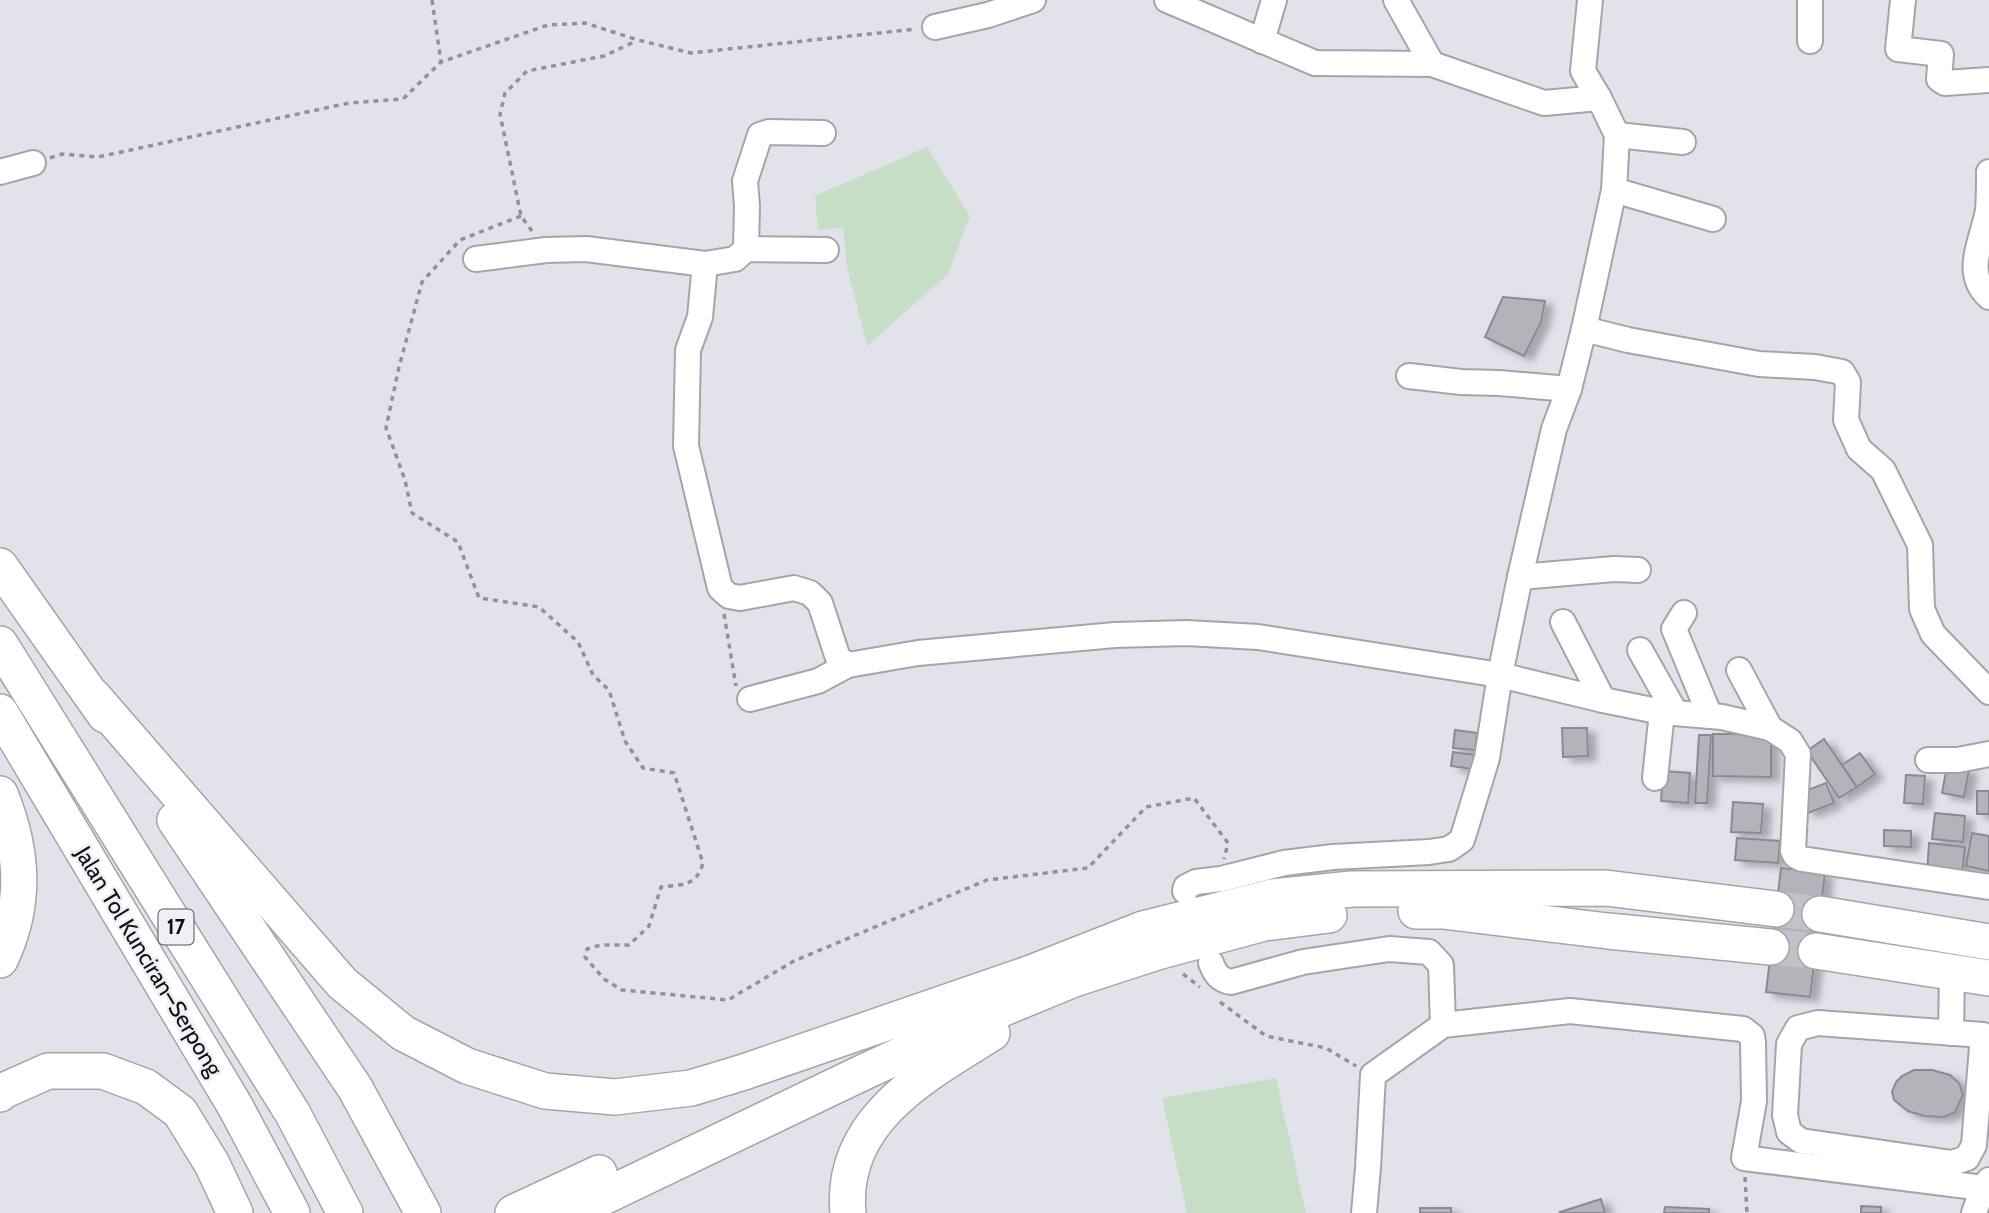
<svg xmlns="http://www.w3.org/2000/svg" width="1989" height="1213" font-family="Cabin,sans-serif">
  <style>
    .green { fill: #c6dec5 }
    .building { fill: #b3b4ba; stroke: #8a8b92; stroke-width: 2; filter: url(#shadow) }
    .lines { fill: none; stroke-linecap: round; stroke-linejoin: round }
    .highway-tunnel { stroke: #c2c3ca; stroke-width: 35; stroke-dasharray: 35 18; stroke-linecap: butt }
    .minor-casing { stroke: #a4a5ac; stroke-width: 28 }
    .highway-casing { stroke: #a4a5ac; stroke-width: 38 }
    .path { stroke: #919297; stroke-width: 3.5; stroke-dasharray: 5 5; stroke-linecap: butt }
    .minor { stroke: #fff; stroke-width: 24 }
    .highway { stroke: #fff; stroke-width: 35 }
    .labels { text-anchor: middle; stroke-width: 5; stroke-linejoin: round; paint-order: stroke }
    .shield { fill: #eff0f7; stroke: #525257; stroke-width: 2 }
    .shield-label { font-size: 21px; font-weight: bold; fill: #0f0f12 }
    .street-label { font-size: 23px; fill: #0f0f12; stroke: #eff0f7 }
  </style>
  <defs>
    <filter id="shadow"><feDropShadow dx="8" dy="4.5" stdDeviation="3.5" flood-color="#0004"/></filter>
  </defs>
  <rect width="100%" height="100%" fill="#e2e3ea"/>
  <g class="green">
    <path d="M927 147 970 216 948 274 867 346 847 267 843 228 818 230 815 196Z"/>
    <path d="M1276 1078 1306 1213H1187L1162 1098Z"/>
  </g>
  <g class="building">
    <path d="M1503 297 1545 301 1541 322 1524 356 1485 337Z"/>
    <path d="M1562 728H1587L1588 756 1563 757Z"/>
    <path d="M1455 730 1477 733 1475 750 1453 748Z"/>
    <path d="M1713 734H1771V777L1713 776Z"/>
    <path d="M1699 735H1711L1707 803H1695Z"/>
    <path d="M1824 739 1857 787 1839 798 1807 751Z"/>
    <path d="M1453 752 1475 755 1473 769 1451 766Z"/>
    <path d="M1860 753 1875 774 1857 787 1842 765Z"/>
    <path d="M1947 766 1969 770 1964 797 1942 793Z"/>
    <path d="M1663 771 1690 773 1688 803 1661 801Z"/>
    <path d="M1906 775 1925 776 1923 804 1904 803Z"/>
    <path d="M1826 783 1834 803 1808 813 1800 793Z"/>
    <rect x="1977" y="791" width="12" height="23"/>
    <path d="M1733 802 1763 804 1761 833 1731 832Z"/>
    <path d="M1935 813 1965 816 1963 842 1932 839Z"/>
    <path d="M1884 830 1911 831V847L1884 846Z"/>
    <path d="M1972 833 1989 836V871L1966 866Z"/>
    <path d="M1737 838 1780 841 1778 863 1735 860Z"/>
    <path d="M1929 843 1965 847 1962 875 1927 873Z"/>
    <path d="M1781 868 1825 873 1810 997 1766 992Z"/>
    <path d="M1914 1070H1932L1950 1075 1959 1083 1963 1095 1955 1112 1944 1117 1924 1116 1908 1111 1894 1100 1892 1092 1896 1082 1902 1076Z"/>
    <path d="M1601 1199 1605 1213H1561L1560 1212Z"/>
    <path d="M1861 1206 1881 1207V1213H1861Z"/>
    <path d="M1665 1207 1709 1209V1213H1664Z"/>
    <rect x="1420" y="1208" width="31" height="5"/>
  </g>
  <g class="lines">
    <g class="highway-tunnel">
      <path d="M1776 909 1820 914"/>
      <path d="M1771 947 1816 951"/>
    </g>
    <g class="minor-casing">
      <g id="minor">
        <path d="M1167 0 1315 63 1432 64 1544 103 1599 98"/>
        <path d="M1396 0 1432 64"/>
        <path d="M1590 0 1583 71 1599 98 1617 135 1614 190 1584 329 1569 389 1554 429 1520 577 1500 675 1603 700 1662 712"/>
        <path d="M1810 0V41"/>
        <path d="M1903 0 1898 49 1941 54 1939 79 1945 83 1989 80"/>
        <path d="M935 27 988 15 1033 0"/>
        <path d="M1262 41 1274 0"/>
        <path d="M1617 135 1683 142"/>
        <path d="M0 172 33 163"/>
        <path d="M1989 172C1989 184 1989 198 1988 210 1983 240 1962 272 1989 297"/>
        <path d="M1614 190 1713 219"/>
        <path d="M746 249 747 206 745 181 760 135 769 132 823 133"/>
        <path d="M826 250 746 249 735 259 705 264 700 317 688 350 686 446 720 588 729 596 740 598 794 588 810 593 820 603 838 658 848 665"/>
        <path d="M476 259 546 250 586 249 705 264"/>
        <path d="M1584 329 1628 340 1759 364 1815 367 1842 372 1848 382 1846 420 1859 449 1883 470 1920 545 1922 609 1933 634 1989 692"/>
        <path d="M1409 376 1461 382 1499 383 1569 389"/>
        <path d="M1520 577 1614 569 1638 570"/>
        <path d="M1684 613 1674 629 1710 716"/>
        <path d="M1563 622 1603 700"/>
        <path d="M1640 650 1675 712"/>
        <path d="M1739 670 1770 728"/>
        <path d="M750 699 818 681 848 665 918 653 1115 635 1187 633 1258 637 1500 675 1487 758 1462 840 1449 849 1429 852 1333 857 1284 863 1221 879 1196 882 1186 887 1185 891"/>
        <path d="M1928 760H1958L1989 754"/>
        <path d="M1655 778 1662 712 1722 717 1770 728 1790 741 1798 754 1793 851 1796 856 1802 859 1989 887"/>
        <path d="M1211 963C1215 973 1219 980 1231 982L1303 962 1389 949 1429 952 1441 965 1443 1025"/>
        <path d="M1818 1023 1983 1035 1974 1145 1967 1158 1952 1163 1801 1141 1789 1132 1785 1115 1789 1044 1798 1028Z"/>
        <path d="M1951 1033 1952 973"/>
        <path d="M1364 1213 1368 1168 1373 1075 1443 1025 1570 1011 1743 1029 1752 1036 1753 1043 1754 1101 1744 1158 1983 1188"/>
        <path d="M1974 1213 1983 1188 1989 1180"/>
      </g>
    </g>
    <g class="highway-casing">
      <g id="highway">
        <path d="M0 566 105 715"/>
        <path d="M0 644 293 1114 345 1213"/>
        <path d="M93 696 342 983 403 1033 467 1066 545 1091 615 1097 691 1088 744 1072 1031 973 1143 929 1272 897 1352 889 1606 888 1776 909"/>
        <path d="M0 712 235 1106 292 1213"/>
        <path d="M0 794C23 850 27 904 0 960"/>
        <path d="M175 820 355 1088 423 1213"/>
        <path d="M1416 911H1443L1608 931 1771 947"/>
        <path d="M1820 914 1989 942"/>
        <path d="M1816 951 1989 978"/>
        <path d="M0 1094 3 1091 48 1071H103L146 1087 180 1112 212 1164 235 1213"/>
        <path d="M513 1213 599 1173"/>
        <path d="M570 1213 866 1071 994 1012 1074 979 1157 952 1264 923 1329 915"/>
        <path d="M848 1213C839 1120 925 1075 992 1033"/>
      </g>
    </g>
    <g class="path">
      <path d="M432 0 441 62"/>
      <path d="M50 158 62 154 98 157 349 103 403 99 441 62 548 25 585 23 638 40 691 53 916 29"/>
      <path d="M521 216 460 240 422 282 399 367 386 428 405 480 412 513 458 542 479 598 539 607 578 642 593 675 609 690 625 741 643 768 674 773 703 863C696 887 683 884 661 887L649 926 629 945H601L587 949 585 957 604 979 622 990 728 1000 794 961 987 880 1088 868 1146 807 1194 798 1228 843 1224 859"/>
      <path d="M532 231 521 216 500 114 505 93 527 71 604 56 636 41"/>
      <path d="M724 614 736 686"/>
      <path d="M1183 974 1200 987"/>
      <path d="M1220 1002 1266 1036 1326 1048 1356 1066"/>
      <path d="M1745 1177 1747 1213"/>
    </g>
    <use href="#minor" class="minor"/>
    <use href="#highway" class="highway"/>
  </g>
  <g class="labels">
    <rect class="shield" x="158.5" y="909.5" width="35" height="35" rx="5"/>
    <g class="shield-label">
      <text x="176" y="934">17</text>
    </g>
    <g class="street-label">
      <text transform="translate(149 961) rotate(59)" y="8">Jalan Tol Kunciran–Serpong</text>
    </g>
  </g>
</svg>
